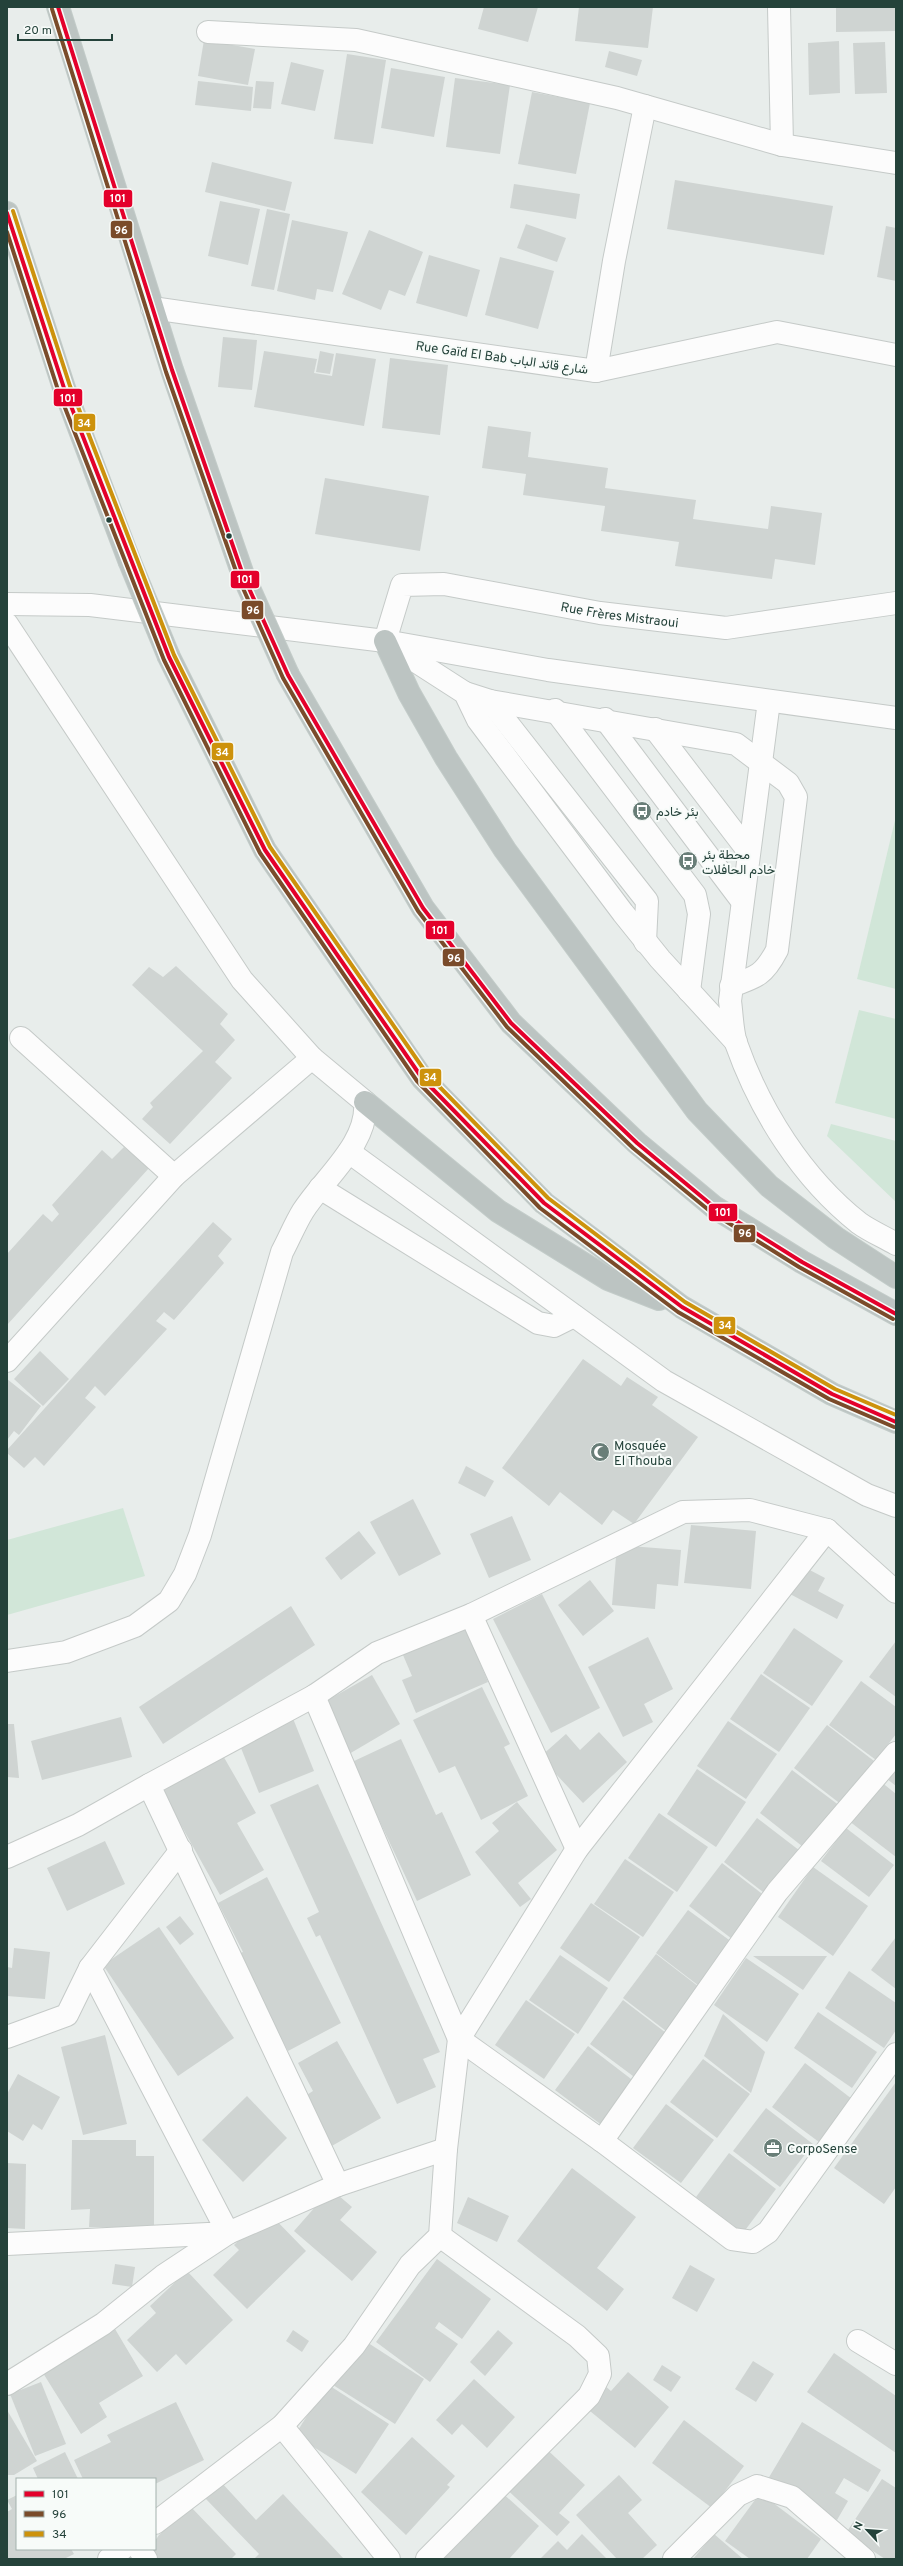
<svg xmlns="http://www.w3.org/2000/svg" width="903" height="2566" font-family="Overpass,Vazirmatn,sans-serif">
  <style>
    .green { fill: #d1e6d8 }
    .building { fill: #cfd4d2 }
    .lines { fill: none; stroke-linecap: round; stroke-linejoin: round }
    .minor-casing { stroke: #c5cac8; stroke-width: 24 }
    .highway-casing { stroke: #c3ccc9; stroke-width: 24 }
    .minor { stroke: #fcfcfc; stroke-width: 22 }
    .highway { stroke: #bcc4c2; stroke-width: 22 }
    .highway-bridge-casing { stroke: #c3ccc9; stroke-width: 24; stroke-linecap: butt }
    .highway-bridge { stroke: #bcc4c2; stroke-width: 22 }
    .bus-1-casing { stroke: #f7fbf9; stroke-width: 7 }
    .bus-2-casing { stroke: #f7fbf9; stroke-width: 7 }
    .bus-3-casing { stroke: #f7fbf9; stroke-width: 7 }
    .bus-1 { stroke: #e4002b; stroke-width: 4 }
    .bus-2 { stroke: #7a4b2a; stroke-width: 4 }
    .bus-3 { stroke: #cd920c; stroke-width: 4 }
    .bus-dot { fill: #24423a; stroke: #f7fbf9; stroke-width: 1.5 }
    .labels { text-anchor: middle; stroke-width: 4; stroke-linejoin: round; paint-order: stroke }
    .street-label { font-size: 13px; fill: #24423a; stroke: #f7fbf9 }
    .poi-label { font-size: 13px; fill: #24423a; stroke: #f7fbf9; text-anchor: start }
    .line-badge { stroke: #f7fbf9; stroke-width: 1.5 }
    .badge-label { font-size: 11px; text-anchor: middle; font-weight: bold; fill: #fff }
  </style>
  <rect width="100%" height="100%" fill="#e8edeb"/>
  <g class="green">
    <path d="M896 816V989L857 979Z"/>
    <path d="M859 1010 896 1019V1119L835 1103Z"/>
    <path d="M831 1124 896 1141V1202L827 1136Z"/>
    <path d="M123 1508 145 1576 7 1615V1540Z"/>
  </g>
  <g class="building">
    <path d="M484 7H538L528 42 478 29Z"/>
    <path d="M579 7H653L648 48 575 41Z"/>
    <path d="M836 7H896V31L836 32Z"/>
    <path d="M204 40 255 49 248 85 198 76Z"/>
    <path d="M839 41 840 93 809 95 808 43Z"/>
    <path d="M885 42 887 93 855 94 853 43Z"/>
    <path d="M609 51 642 60 637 76 605 67Z"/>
    <path d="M347 54 386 60 373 144 334 139Z"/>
    <path d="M291 62 324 70 315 111 281 104Z"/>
    <path d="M391 68 445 77 434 137 381 128Z"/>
    <path d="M455 78 510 85 500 154 446 147Z"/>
    <path d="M198 81 253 87 251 111 195 105Z"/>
    <path d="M256 81 274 82 271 109 253 108Z"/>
    <path d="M532 92 590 103 576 174 518 164Z"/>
    <path d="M212 162 292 182 285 211 205 192Z"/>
    <path d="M675 180 833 206 824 255 667 229Z"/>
    <path d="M514 184 580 194 576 219 510 208Z"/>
    <path d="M220 201 260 209 248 265 208 256Z"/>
    <path d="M267 209 290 214 274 290 251 286Z"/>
    <path d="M292 220 348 232 333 292 317 289 315 300 277 291Z"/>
    <path d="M526 224 566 238 557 262 517 248Z"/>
    <path d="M886 226 896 228V281L877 277Z"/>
    <path d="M369 230 423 252 405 296 389 290 381 310 342 294Z"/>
    <path d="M429 255 480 270 467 317 416 303Z"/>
    <path d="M500 257 554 271 538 329 485 315Z"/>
    <path d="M223 337 257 340 252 390 218 387Z"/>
    <path d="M264 351 317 359 314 373 332 376 336 353 376 359 364 426 254 407Z"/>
    <path d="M320 351 334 354 330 374 316 372Z"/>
    <path d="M390 358 448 365 440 435 382 428Z"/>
    <path d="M488 426 531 432 528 457 608 468 605 488 696 500 693 519 768 529 771 506 822 513 815 565 775 559 772 579 675 566 679 542 601 531 605 506 523 495 526 474 482 468Z"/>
    <path d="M325 478 429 496 420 551 315 534Z"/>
    <path d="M176 966 228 1014 220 1024 235 1040 215 1062 232 1078 170 1144 142 1119 153 1107 150 1103 203 1051 132 985 149 967 163 977Z"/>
    <path d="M124 1147 149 1168 7 1325V1254L43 1214 52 1222 59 1214 52 1205 102 1150 112 1159Z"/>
    <path d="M213 1222 232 1239 218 1256 224 1263 174 1320 164 1312 156 1321 167 1329 105 1396 95 1386 85 1398 96 1407 44 1466 35 1457 24 1468 7 1453V1450Z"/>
    <path d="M40 1351 69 1379 43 1406 14 1379Z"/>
    <path d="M583 1359 621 1386 627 1377 658 1397 652 1405 698 1437 634 1524 613 1510 602 1525 560 1492 549 1506 502 1468Z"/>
    <path d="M7 1379 41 1406 19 1435 14 1431 7 1440Z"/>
    <path d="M466 1466 494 1481 485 1497 458 1483Z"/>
    <path d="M413 1499 441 1554 399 1576 370 1522Z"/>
    <path d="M512 1516 531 1560 489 1578 470 1534Z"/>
    <path d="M691 1525 756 1531 751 1589 684 1583Z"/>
    <path d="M359 1531 376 1553 341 1580 325 1558Z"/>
    <path d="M617 1545 681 1550 678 1586 657 1584 655 1609 612 1605Z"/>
    <path d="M804 1567 825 1578 818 1591 844 1605 837 1619 790 1594Z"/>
    <path d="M590 1580 614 1611 583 1636 558 1605Z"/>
    <path d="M542 1594 600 1708 551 1733 493 1619Z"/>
    <path d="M291 1606 315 1645 163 1744 139 1707Z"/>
    <path d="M463 1622 488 1682 416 1713 402 1680 412 1676 400 1648Z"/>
    <path d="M794 1628 843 1661 812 1706 763 1673Z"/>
    <path d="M648 1637 673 1689 644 1704 653 1722 623 1737 588 1667Z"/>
    <path d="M896 1641V1697L869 1677Z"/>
    <path d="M761 1674 810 1708 779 1752 730 1719Z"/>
    <path d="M372 1675 400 1724 349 1754 321 1704Z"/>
    <path d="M861 1681 896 1707V1734L876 1760 829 1725Z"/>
    <path d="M482 1687 510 1744 504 1747 528 1796 481 1820 455 1766 439 1773 413 1720Z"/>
    <path d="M292 1716 314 1771 259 1793 237 1738Z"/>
    <path d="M121 1717 132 1757 42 1780 31 1741Z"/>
    <path d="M728 1721 777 1754 746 1799 697 1766Z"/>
    <path d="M7 1724H14L19 1778 7 1777Z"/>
    <path d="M827 1725 874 1761 842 1805 794 1768Z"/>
    <path d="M599 1732 627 1762 583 1803 540 1757 566 1734 580 1750Z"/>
    <path d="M401 1739 436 1815 442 1812 471 1875 417 1901 352 1762Z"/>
    <path d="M218 1747 256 1813 237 1823 264 1870 220 1895 157 1782Z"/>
    <path d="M896 1767V1786L887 1779Z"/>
    <path d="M697 1769 746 1802 716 1847 667 1814Z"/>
    <path d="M792 1770 840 1806 807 1850 760 1813Z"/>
    <path d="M880 1781 896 1794V1857L849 1821Z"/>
    <path d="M318 1784 440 2052 423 2059 436 2087 397 2104 320 1935 316 1937 307 1918 319 1912 270 1805Z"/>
    <path d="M517 1802 557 1850 518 1883 531 1899 520 1907 475 1852 499 1831 492 1823Z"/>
    <path d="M659 1813 708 1847 677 1892 628 1858Z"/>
    <path d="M757 1818 804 1854 771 1898 724 1862Z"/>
    <path d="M846 1828 894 1865 869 1897 821 1861Z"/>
    <path d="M105 1841 125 1884 67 1911 47 1868Z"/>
    <path d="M625 1859 674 1892 643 1937 594 1904Z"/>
    <path d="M722 1863 769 1899 736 1942 689 1906Z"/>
    <path d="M813 1867 868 1906 833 1956 778 1917Z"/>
    <path d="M267 1877 341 2023 288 2051 238 1954 243 1952 218 1903Z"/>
    <path d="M591 1903 640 1937 609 1982 560 1948Z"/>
    <path d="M688 1910 736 1945 703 1989 656 1953Z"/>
    <path d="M180 1916 194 1934 180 1945 166 1927Z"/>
    <path d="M159 1927 234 2038 178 2076 103 1965Z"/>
    <path d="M896 1937V1989L871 1970Z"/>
    <path d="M14 1948 50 1952 45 1999 7 1996V1967L12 1968Z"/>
    <path d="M656 1954 703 1990 670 2034 623 1998Z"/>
    <path d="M560 1955 608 1988 578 2034 529 2000Z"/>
    <path d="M753 1956H827L803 1990Z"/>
    <path d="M746 1958 799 1994 767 2042 714 2005Z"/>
    <path d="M849 1971 896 2003V2030L884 2048 825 2008Z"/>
    <path d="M526 2000 575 2034 544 2079 495 2045Z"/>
    <path d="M623 2000 670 2036 637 2079 590 2044Z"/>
    <path d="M818 2012 877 2052 852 2088 794 2048Z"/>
    <path d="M723 2014 765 2052 751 2093 704 2056Z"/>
    <path d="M105 2035 127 2124 83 2135 61 2047Z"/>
    <path d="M337 2041 381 2118 330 2147 302 2098 313 2091 298 2063Z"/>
    <path d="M588 2046 635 2082 603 2126 555 2090Z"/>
    <path d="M703 2059 750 2094 717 2138 670 2102Z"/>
    <path d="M805 2063 852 2099 819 2142 772 2107Z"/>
    <path d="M18 2074 60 2097 42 2130 33 2124 23 2141 7 2131V2094Z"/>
    <path d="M896 2082V2187L884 2204 834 2168Z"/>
    <path d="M247 2096 287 2138 243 2182 202 2140Z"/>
    <path d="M666 2104 714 2140 681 2183 633 2148Z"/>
    <path d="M766 2108 813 2144 780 2187 733 2151Z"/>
    <path d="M72 2140H136V2156H154V2227H89L90 2209 71 2210Z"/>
    <path d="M729 2153 776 2189 743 2233 696 2197Z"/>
    <path d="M7 2163 26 2164 25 2229 7 2228Z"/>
    <path d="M572 2168 636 2217 597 2268 624 2289 607 2311 517 2241Z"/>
    <path d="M331 2189 352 2207 340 2220 377 2252 352 2281 294 2231Z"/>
    <path d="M468 2197 509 2216 497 2242 457 2223Z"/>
    <path d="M268 2212 306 2251 247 2309 213 2275 239 2250 234 2245Z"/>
    <path d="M437 2259 491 2299 462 2339 439 2322 435 2328 458 2344 430 2382 376 2342Z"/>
    <path d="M115 2264 135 2267 132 2287 112 2284Z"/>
    <path d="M690 2265 715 2279 697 2312 672 2298Z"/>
    <path d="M187 2271 233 2320 186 2365 176 2354 157 2372 127 2340 156 2313 150 2306Z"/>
    <path d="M115 2329 143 2376 99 2403 107 2417 81 2434 43 2373Z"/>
    <path d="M293 2330 309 2341 302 2352 286 2341Z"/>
    <path d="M498 2330 513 2343 485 2376 470 2362Z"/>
    <path d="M362 2339 424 2379 395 2424 333 2385Z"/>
    <path d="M834 2353 896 2396V2453L807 2392Z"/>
    <path d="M753 2361 774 2374 756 2402 735 2389Z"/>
    <path d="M662 2365 681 2377 671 2392 653 2380Z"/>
    <path d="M628 2372 669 2407 635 2448 579 2402 598 2380 611 2391Z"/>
    <path d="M474 2379 515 2417 487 2448 462 2424 452 2435 436 2420Z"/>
    <path d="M41 2382 66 2444 35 2456 10 2394Z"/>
    <path d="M327 2384 389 2424 356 2474 295 2435Z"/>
    <path d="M176 2402 204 2460 155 2484V2479H83L74 2460 111 2442 107 2435Z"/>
    <path d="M7 2410 37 2461 14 2475H7Z"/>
    <path d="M684 2420 744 2466 712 2508 652 2463Z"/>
    <path d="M802 2422 881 2470 868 2492 844 2478 835 2493 848 2501 837 2520 768 2479Z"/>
    <path d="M412 2437 455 2476 447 2485 450 2487 406 2535 361 2492Z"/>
    <path d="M540 2443 585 2485 559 2513 570 2522 557 2536 502 2485Z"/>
    <path d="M65 2452 78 2479H38L33 2468Z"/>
    <path d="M619 2475 642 2500 628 2513 657 2545 642 2559H617L576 2515Z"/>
    <path d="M882 2479 896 2488V2559H885L846 2533Z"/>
    <path d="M221 2482 256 2520 283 2494 344 2559H254L259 2554 205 2498Z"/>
    <path d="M499 2490 539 2526 509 2559H436Z"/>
    <path d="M760 2493 821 2539 807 2559H750L725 2541Z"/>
    <path d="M17 2495V2549H71L74 2554 64 2559H7V2512L12 2509 7 2500Z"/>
    <path d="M190 2506 236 2554 231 2559H154L147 2549H155V2541L159 2535Z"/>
    <path d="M582 2534 607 2559H540L558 2541 567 2550Z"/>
    <path d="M714 2534 743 2559H693Z"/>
  </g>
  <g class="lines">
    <g class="minor-casing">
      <g id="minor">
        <path d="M779 7 782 145"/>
        <path d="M208 32 356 40 617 98 782 145 896 163"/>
        <path d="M152 308 596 371 777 332 896 355"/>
        <path d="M596 371 614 261 645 106"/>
        <path d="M7 604 90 605 385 641 548 670 896 718"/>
        <path d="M7 624 242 980 312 1058 365 1102C369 1143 324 1178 303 1211 295 1224 289 1239 282 1252L200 1535 185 1574 169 1601 135 1626 66 1652 7 1661"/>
        <path id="s1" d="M385 641 402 585 444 584 600 613 726 628 896 603"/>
        <path d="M392 646 465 693 478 720 623 913 660 959 736 1042"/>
        <path d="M465 693 490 701 736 744 788 783 796 797 777 950C764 975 757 977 731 986"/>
        <path d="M490 701 647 901 645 942"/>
        <path d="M769 701 730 1001C732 1015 732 1031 736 1043 760 1111 802 1178 859 1223 870 1231 884 1237 896 1244"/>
        <path d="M555 710 695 895 699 914 689 991"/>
        <path d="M605 719 742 901"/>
        <path d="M655 729 749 852"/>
        <path d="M21 1038 174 1176"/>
        <path d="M349 1152 664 1381 867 1495 896 1506"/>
        <path d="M320 1188 538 1323 554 1326 574 1316"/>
        <path d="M7 1361 174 1176 312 1058"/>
        <path d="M471 1615 577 1849"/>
        <path d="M314 1696 459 2039 602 2141 732 2239 753 2242 768 2232 896 2054"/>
        <path d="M7 1857 78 1825 149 1785"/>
        <path d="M7 2037 67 2015 90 1968 181 1850"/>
        <path d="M602 2141 777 1892 896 1753"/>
        <path d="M446 2149 338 2185 149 1785 314 1696 377 1653 471 1615 683 1512 750 1510 827 1530"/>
        <path d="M7 2244 228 2233 90 1968"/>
        <path d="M858 2341 896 2364"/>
        <path d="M7 2384 103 2324 163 2276 228 2233 338 2185"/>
        <path d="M282 2426 389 2559"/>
        <path d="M155 2523 282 2426 354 2346 410 2265 440 2236 446 2149 459 2039 577 1849 827 1530 896 1592"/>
        <path d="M139 2549 146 2559"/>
        <path d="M109 2559 122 2549"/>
        <path d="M427 2559 589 2396 600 2374 598 2356 577 2336 440 2236"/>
        <path d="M674 2559 738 2495 757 2486 792 2497 864 2559"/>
      </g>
    </g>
    <g class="highway-casing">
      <g id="highway">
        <path d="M58 7 172 370 243 575"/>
        <path d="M7 213 64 388 129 560"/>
        <path d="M385 641 409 693 446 758 505 850 697 1111 769 1186 836 1238 896 1277"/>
        <path d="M169 657 265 850 422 1078 544 1203 682 1307 832 1394 896 1422"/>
        <path d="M288 675 423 908 511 1023 637 1143 714 1207 802 1262 896 1314"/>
        <path d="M365 1102 498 1211 608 1279 659 1299"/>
      </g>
    </g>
    <use href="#minor" class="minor"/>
    <use href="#highway" class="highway"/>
    <g class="highway-bridge-casing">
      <g id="highway-bridge">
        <path d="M129 560 169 657"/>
        <path d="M243 575 288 675"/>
      </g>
    </g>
    <use href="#highway-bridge" class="highway-bridge"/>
    <g class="bus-1-casing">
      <g id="bus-1">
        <path d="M58 7 172 370 243 575 288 675 423 908 511 1023 637 1143 714 1207 802 1262 896 1314"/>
        <path d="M7 213 64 388 169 657 265 850 422 1078 544 1203 682 1307 832 1394 896 1422"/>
      </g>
    </g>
    <g class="bus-2-casing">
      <g id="bus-2">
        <path d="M52 9 166 372 238 577 283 678 418 911 507 1027 633 1148 711 1212 799 1267 893 1319"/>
        <path d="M7 232 58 390 164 660 260 853 417 1081 540 1208 678 1312 829 1399 894 1427"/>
      </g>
    </g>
    <g class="bus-3-casing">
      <path id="bus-3" d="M13 211 70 386 174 655 270 847 427 1074 548 1198 685 1302 835 1389 896 1415"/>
    </g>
    <use href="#bus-1" class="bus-1"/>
    <use href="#bus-2" class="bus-2"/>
    <use href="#bus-3" class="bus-3"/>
  </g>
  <defs>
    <g id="bus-disc" transform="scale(1)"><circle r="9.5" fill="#697e78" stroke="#f7fbf9"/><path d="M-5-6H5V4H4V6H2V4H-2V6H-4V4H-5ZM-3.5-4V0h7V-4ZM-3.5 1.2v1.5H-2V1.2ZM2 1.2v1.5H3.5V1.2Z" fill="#fff"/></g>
    <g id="mosque-disc" transform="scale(1)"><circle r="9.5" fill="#697e78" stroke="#f7fbf9"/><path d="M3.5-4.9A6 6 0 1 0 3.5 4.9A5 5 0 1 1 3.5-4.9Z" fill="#fff"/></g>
    <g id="office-disc" transform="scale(1)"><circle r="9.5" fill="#697e78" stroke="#f7fbf9"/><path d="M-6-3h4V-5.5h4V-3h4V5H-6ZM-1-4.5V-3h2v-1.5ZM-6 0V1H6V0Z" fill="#fff"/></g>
  </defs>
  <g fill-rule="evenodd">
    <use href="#bus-disc" x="642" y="811"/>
    <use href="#bus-disc" x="688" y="861"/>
    <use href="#mosque-disc" x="600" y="1452"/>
    <use href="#office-disc" x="773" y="2148"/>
  </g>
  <g class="bus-dot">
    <circle cx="109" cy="520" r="3.5"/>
    <circle cx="229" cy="536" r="3.5"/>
  </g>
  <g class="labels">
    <g class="street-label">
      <text transform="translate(502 357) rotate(8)" y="5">Rue Gaïd El Bab شارع قائد الباب</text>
      <text dy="5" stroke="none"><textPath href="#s1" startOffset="279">Rue Frères Mistraoui</textPath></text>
    </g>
    <g class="poi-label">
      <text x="656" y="816">بئر خادم</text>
      <text x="702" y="859">محطة بئر<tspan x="702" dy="15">خادم الحافلات</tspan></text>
      <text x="614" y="1450">Mosquée<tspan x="614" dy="15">El Thouba</tspan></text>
      <text x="787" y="2153">CorpoSense</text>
    </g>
  </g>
  <g class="line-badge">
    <rect x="103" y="189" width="30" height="19" rx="4" fill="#e4002b"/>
    <rect x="110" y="220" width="23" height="19" rx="4" fill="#7a4b2a"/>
    <rect x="53" y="388" width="30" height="19" rx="4" fill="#e4002b"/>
    <rect x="73" y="413" width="23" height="19" rx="4" fill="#cd920c"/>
    <rect x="230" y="570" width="30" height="19" rx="4" fill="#e4002b"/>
    <rect x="241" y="600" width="23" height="20" rx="4" fill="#7a4b2a"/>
    <rect x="211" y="742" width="23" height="19" rx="4" fill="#cd920c"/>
    <rect x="425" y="920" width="30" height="20" rx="4" fill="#e4002b"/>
    <rect x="442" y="948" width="23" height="19" rx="4" fill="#7a4b2a"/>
    <rect x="419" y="1068" width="23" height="19" rx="4" fill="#cd920c"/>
    <rect x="708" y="1203" width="30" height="19" rx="4" fill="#e4002b"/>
    <rect x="733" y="1224" width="23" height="19" rx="4" fill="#7a4b2a"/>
    <rect x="713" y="1316" width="23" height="19" rx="4" fill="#cd920c"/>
  </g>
  <g class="badge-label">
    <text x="118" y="202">101</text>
    <text x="121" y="234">96</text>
    <text x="68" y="402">101</text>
    <text x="84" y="427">34</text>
    <text x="245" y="583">101</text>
    <text x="253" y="614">96</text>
    <text x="222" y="756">34</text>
    <text x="440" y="934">101</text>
    <text x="454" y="962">96</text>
    <text x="430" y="1081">34</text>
    <text x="723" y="1216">101</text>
    <text x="745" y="1237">96</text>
    <text x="725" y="1329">34</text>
  </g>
  <rect width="903" height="2566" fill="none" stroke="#24423a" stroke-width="16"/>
  <rect x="16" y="2478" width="140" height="72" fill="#f7fbf9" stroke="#a3b1ad"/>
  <rect x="24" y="2491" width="20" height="6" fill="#e4002b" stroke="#a3b1ad"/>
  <text x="52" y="2498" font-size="12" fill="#24423a">101</text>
  <rect x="24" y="2511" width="20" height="6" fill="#7a4b2a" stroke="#a3b1ad"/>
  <text x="52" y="2518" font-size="12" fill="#24423a">96</text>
  <rect x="24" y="2531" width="20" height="6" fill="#cd920c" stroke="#a3b1ad"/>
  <text x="52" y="2538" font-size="12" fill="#24423a">34</text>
  <g transform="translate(867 2530) rotate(296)" stroke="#f7fbf9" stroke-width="3" paint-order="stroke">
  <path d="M0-3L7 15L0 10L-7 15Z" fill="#24423a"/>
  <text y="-6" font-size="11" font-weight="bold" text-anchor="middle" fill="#24423a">N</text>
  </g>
  <path d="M18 34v6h94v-6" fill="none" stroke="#24423a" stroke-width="2"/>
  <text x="24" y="34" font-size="12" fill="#24423a" stroke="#f7fbf9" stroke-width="3" paint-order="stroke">20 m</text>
</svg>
